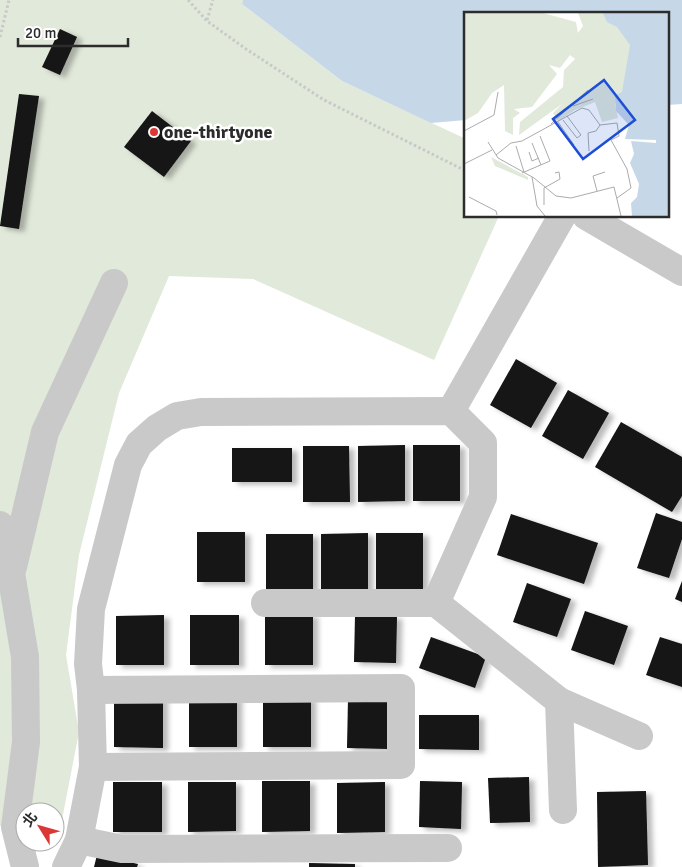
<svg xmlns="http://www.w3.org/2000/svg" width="682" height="867" font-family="Signika,'Noto Sans TC',sans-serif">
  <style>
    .green { fill: #e1e9da }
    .water { fill: #c6d8e8 }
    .building { fill: #131313; filter: url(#shadow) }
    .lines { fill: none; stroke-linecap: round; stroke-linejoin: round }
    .path { stroke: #c9c9c9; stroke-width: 3; stroke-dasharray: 2.5 2.5; stroke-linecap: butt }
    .minor { stroke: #c9c9c9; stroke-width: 28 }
    .poi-dot { fill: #db3736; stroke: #fff; stroke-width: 2 }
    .labels { text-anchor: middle; stroke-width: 5; stroke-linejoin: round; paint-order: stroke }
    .poi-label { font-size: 18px; font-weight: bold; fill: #2c2c2c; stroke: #fff; text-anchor: start }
    .inset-road { fill: none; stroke: #ababab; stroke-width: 1 }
    .view { fill: #1d4ed8; fill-opacity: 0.15; stroke: #1d4ed8; stroke-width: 2.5 }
    .inset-edge { fill: none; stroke: #2c2c2c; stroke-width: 2.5 }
  </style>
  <defs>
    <filter id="shadow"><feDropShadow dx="5.5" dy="3" stdDeviation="2.5" flood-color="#0004"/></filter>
  </defs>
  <rect width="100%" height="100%" fill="#fff"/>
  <path class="green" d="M0 0H243L242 4 342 81 466 139V216H499L434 360 253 279 169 276 119 393 79 555 66 655 79 732 60 830 55 829V812H25V828L0 826Z"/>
  <path class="water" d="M243 0H682V104L668 105V14H466V120L431 123 342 81 242 4Z"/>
  <g class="building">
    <path d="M60 29 77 37 60 75 42 67Z"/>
    <path d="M19 94 39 96 19 229 0 226Z"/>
    <path d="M152 111 191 141 164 177 124 147Z"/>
    <path d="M516 359 557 383 531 428 490 405Z"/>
    <path d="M568 390 609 413 583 459 542 436Z"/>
    <path d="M621 422 682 457V496L672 512 595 467Z"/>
    <path d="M405 445V501L358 502V446Z"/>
    <rect x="413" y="445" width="47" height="56"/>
    <path d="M303 446H349L350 502H303Z"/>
    <rect x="232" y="448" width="60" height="34"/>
    <path d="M656 513 682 522V539L669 578 637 568Z"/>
    <path d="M511 514 598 543 584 584 497 555Z"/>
    <rect x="197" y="532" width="48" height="50"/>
    <path d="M368 533V590H321V534Z"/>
    <rect x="376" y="533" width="47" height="56"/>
    <rect x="266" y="534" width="47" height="56"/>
    <path d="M682 581V602L675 599Z"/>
    <path d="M527 583 571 599 557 637 513 622Z"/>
    <path d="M585 611 628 626 614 665 571 650Z"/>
    <path d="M313 614V665H265V615Z"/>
    <path d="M164 615V665H116V616Z"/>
    <rect x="190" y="615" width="49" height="50"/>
    <path d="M355 616H397L396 663 354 662Z"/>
    <path d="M431 637 486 657 475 688 419 668Z"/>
    <path d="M660 637 682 644V687L646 675Z"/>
    <path d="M163 697V748L114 747V698Z"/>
    <path d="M237 697V747H189V698Z"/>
    <rect x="263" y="697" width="48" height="50"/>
    <path d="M348 699 391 700 389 749 347 748Z"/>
    <path d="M419 715H479V750L419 749Z"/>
    <path d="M529 777 530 822 490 823 488 778Z"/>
    <path d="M262 781H310V831L262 832Z"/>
    <path d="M420 781 462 782 461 829 419 827Z"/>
    <rect x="113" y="782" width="49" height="50"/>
    <path d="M188 782H236V831L188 832Z"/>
    <path d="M385 782V832L337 833V783Z"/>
    <path d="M646 791 648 865 598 867 597 792Z"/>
    <path d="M97 855 138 864 137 867H94Z"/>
    <path d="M309 863 355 864V867H309Z"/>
  </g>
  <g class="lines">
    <g class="path">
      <path d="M188 0 207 21 246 49 324 100 466 171"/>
      <path d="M207 20 213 0"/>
      <path d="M0 37 9 0"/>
    </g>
    <g class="minor">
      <path d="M586 216 682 272"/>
      <path d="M451 411 562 216"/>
      <path d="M0 525 11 573 25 657 26 742 15 827 25 867"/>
      <path d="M13 567 45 432 114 283"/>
      <path d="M265 603H436"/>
      <path d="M91 690 401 688V765L93 767"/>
      <path d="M559 701 563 810"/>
      <path d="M79 840 122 849 448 848"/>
      <path d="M66 867 79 840 93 767 91 690 88 664 91 609 128 465 139 444 157 428 177 416 201 412 451 411 483 443V497L436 603 559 701 639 736"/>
    </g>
  </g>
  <circle class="poi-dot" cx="154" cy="132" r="5"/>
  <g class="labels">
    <g class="poi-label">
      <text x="164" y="138">one-thirtyone</text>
    </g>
  </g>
  <g transform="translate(464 12)">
    <rect width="205" height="205" fill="#fff"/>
    <path d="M0 1H79L112 10 114 21 119 14 114 1H145L168 29 175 76 179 78 157 81 151 92 154 106 138 110 131 90 111 98 94 109 89 101 98 92 55 123 56 110 99 75 100 58 111 47 106 43 96 56 85 53 93 62 68 95 50 97 56 101 49 106V123L41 119 40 73 28 81 14 101 0 109ZM27 145 64 165V168L31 154Z" fill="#e1e9da"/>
    <path d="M139 1H205V204H168L167 191 173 185 175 172 166 151 170 142 167 129 192 131V128L161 127 165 113 152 99 151 83 158 80 166 33 153 15 143 10Z" fill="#c6d8e8"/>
    <path class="inset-road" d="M109 94 129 87M99 108 113 126 117 123 103 104M94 110 110 133M87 112 124 78M0 119 30 103 34 80M24 130 34 146 70 166 92 184 107 186 150 175 157 204M68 131 77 153M52 134 60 160M125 139 124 121 132 119 136 113 153 111 155 124 147 128 163 157 167 176 153 186M65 140 68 149 75 146M32 143 47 131 58 129 118 96 125 98 136 113M0 152 28 138M58 161 86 149 76 124M68 165 73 194 81 204M80 176 96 167 95 160 91 161M80 176V193M133 179 129 164 141 160M5 185 32 199 33 203"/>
    <path class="view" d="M140 68 171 108 119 147 89 107Z"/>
    <rect width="205" height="205" class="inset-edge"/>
  </g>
  <g transform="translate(40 827) rotate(307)"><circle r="24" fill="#ffffff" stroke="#ababab"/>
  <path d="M0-4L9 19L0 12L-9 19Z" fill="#db3736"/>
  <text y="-8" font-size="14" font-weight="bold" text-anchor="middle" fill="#2c2c2c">北</text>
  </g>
  <path d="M18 38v8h110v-8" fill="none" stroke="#2c2c2c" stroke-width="2.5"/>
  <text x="25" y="38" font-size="15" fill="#2c2c2c" stroke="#ffffff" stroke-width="4" paint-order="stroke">20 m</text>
</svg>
